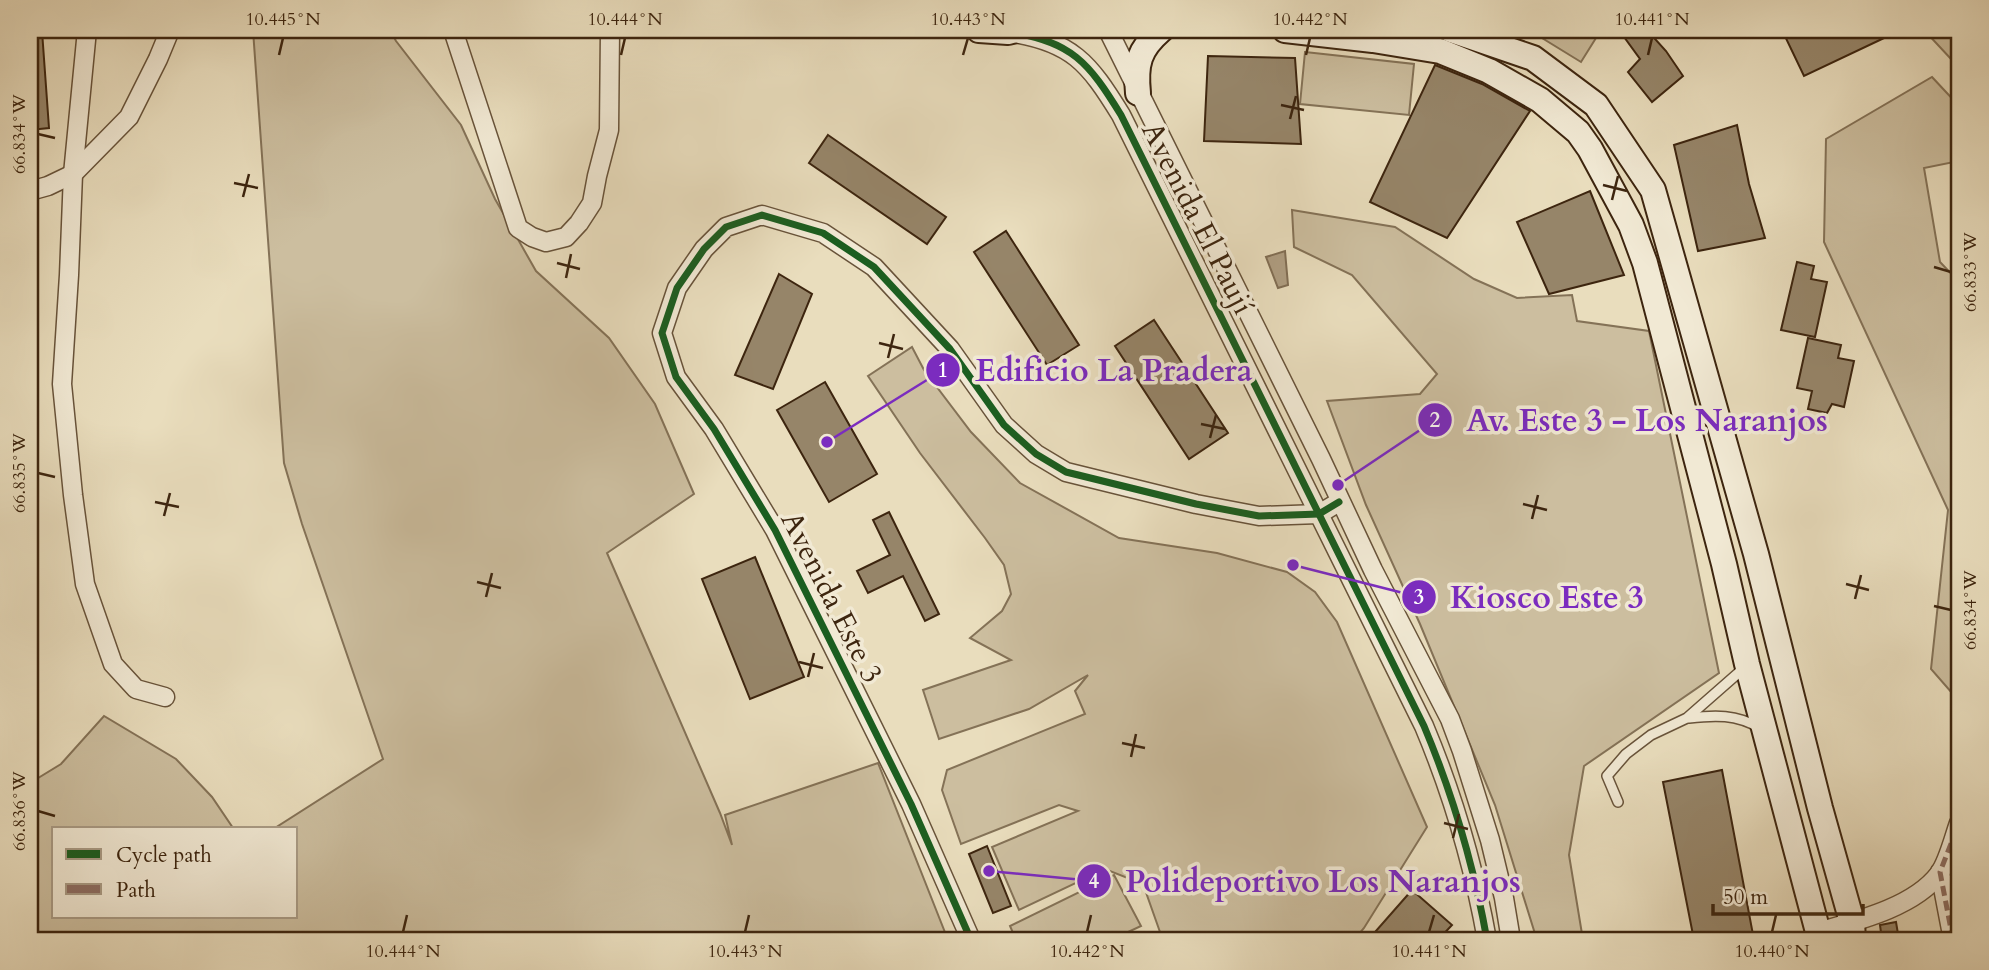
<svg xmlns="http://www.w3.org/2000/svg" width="1989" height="970" font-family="Cardo,serif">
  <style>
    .green { fill: #ccbe9f; stroke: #847257; stroke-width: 2 }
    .water { fill: #af9e82; stroke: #816e54; stroke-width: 2 }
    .building { fill: #968569; stroke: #3d250f; stroke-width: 2 }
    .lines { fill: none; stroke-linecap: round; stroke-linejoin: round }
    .lane-casing { stroke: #68533a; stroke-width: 12 }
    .street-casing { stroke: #68533a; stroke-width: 21 }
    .secondary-casing { stroke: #3d250f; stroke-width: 28 }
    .lane { stroke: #f1e9d4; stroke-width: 9 }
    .street { stroke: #f1e9d4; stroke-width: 18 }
    .secondary { stroke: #f1e9d4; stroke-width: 24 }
    .quiet { stroke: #8d6e63; stroke-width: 5; stroke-dasharray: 10 5; stroke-linecap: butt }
    .cycleway-casing { stroke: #f1e9d4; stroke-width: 11 }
    .cycleway { stroke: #1b5e20; stroke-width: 7 }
    .ticks { fill: none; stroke: #3d250f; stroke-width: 2.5 }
    .labels { text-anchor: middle; stroke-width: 7; stroke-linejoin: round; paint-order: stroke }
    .street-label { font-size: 30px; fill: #3d250f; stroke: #f1e9d4 }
    .leader { fill: none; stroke: #7b2cbf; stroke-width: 2.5 }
    .callout-dot { fill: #7b2cbf; stroke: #f1e9d4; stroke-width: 2.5 }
    .mark-label { font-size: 21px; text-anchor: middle; font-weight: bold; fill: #fff }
    .callout-label { font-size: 32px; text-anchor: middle; font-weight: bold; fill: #7b2cbf; stroke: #f1e9d4; stroke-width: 7; stroke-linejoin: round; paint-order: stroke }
    .neatline { fill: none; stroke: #3d250f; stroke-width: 2.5 }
    .ticks-label { font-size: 18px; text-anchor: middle; fill: #3d250f }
  </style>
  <rect width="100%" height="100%" fill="#e9ddbd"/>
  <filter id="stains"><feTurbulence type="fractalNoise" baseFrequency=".00286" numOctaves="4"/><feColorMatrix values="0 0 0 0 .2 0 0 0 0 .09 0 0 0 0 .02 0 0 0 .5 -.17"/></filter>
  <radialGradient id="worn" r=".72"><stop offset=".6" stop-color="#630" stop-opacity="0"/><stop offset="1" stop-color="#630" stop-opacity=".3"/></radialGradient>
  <g class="green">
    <path d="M253 30H390L396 41 461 125 495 199 536 271 609 338 655 404 694 494 607 553 720 813 732 845 725 815 878 763 948 940H30V783L61 764 104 716 176 759 212 797 233 828H54V916H296V828H275L383 759 302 524 284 463Z"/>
    <path d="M1529 30H1601L1581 62Z"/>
    <path d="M1924 30H1959V60L1951 59Z"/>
    <path d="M1305 52 1414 64 1409 115 1300 104Z"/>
    <path d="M1932 77 1959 106V161L1924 168 1940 262 1959 282V701L1931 669 1948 510 1824 242 1826 139Z"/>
    <path d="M1292 210 1395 227 1474 279 1517 298 1572 295 1577 321 1649 331 1719 673 1584 766 1569 855 1583 940H1539L1536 937 1495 805 1420 624 1366 505 1327 401 1420 394 1437 374 1352 275 1294 247Z"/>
    <path d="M912 347 924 370 971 432 1020 483 1119 538 1217 553 1287 572 1315 592 1337 622 1427 827 1364 928 1354 940H1169L1160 932 1143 884 1105 869 1019 910 992 847 1078 811 1059 805 961 844 942 790 947 770 1085 714 1075 691 1088 675 1029 709 939 739 923 690 1011 660 970 638 1002 611 1011 594 1004 565 985 538 920 453 868 376Z"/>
    <path d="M1114 875 1141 926 1111 940H1016L1010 926Z"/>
  </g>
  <path class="water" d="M1285 251 1288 285 1278 288 1266 257Z"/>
  <g class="building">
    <path d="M1619 30H1647L1666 51 1683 76 1652 102 1628 72 1640 59Z"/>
    <path d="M1782 30H1901L1804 76Z"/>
    <path d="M42 31 49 128 30 130V32Z"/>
    <path d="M1208 56 1295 58 1301 144 1204 141Z"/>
    <path d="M1435 65 1482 84 1530 111 1447 238 1370 202Z"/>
    <path d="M1737 125 1749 184 1765 238 1698 251 1674 145Z"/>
    <path d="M828 135 946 217 927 244 809 163Z"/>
    <path d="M1590 191 1624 275 1549 294 1517 222Z"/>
    <path d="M1006 231 1079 345 1047 365 974 252Z"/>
    <path d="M1797 262 1814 266 1811 279 1827 282 1815 337 1781 330Z"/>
    <path d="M779 274 812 294 773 389 735 375Z"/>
    <path d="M1154 320 1228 433 1189 459 1115 346Z"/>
    <path d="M1808 338 1841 345 1838 358 1854 361 1844 407 1832 404 1827 413 1808 409 1812 391 1797 388Z"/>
    <path d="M825 382 877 474 829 502 777 410Z"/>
    <path d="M889 512 939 614 925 621 903 576 868 593 857 571 890 555 873 520Z"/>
    <path d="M755 557 804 677 750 699 702 579Z"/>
    <path d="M1722 770 1754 940H1694L1663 782Z"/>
    <path d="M987 846 1011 906 993 913 969 854Z"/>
    <path d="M1412 890 1452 925 1438 940H1368Z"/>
    <path d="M1896 922 1899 940H1882L1880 925Z"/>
  </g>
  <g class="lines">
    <g class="lane-casing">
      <g id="lane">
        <path d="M1689 718C1715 715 1736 714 1760 728"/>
        <path d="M1618 802 1607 776 1626 754 1651 735 1687 718 1744 668"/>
      </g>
    </g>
    <g class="street-casing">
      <g id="street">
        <path d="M87 30 73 174 69 275 62 384 73 495 85 584 113 664 136 689 165 697"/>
        <path d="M453 30 518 228 532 237 546 242 566 237 579 223 592 203 597 176 609 130 610 30"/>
        <path d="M1108 30 1321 459 1373 570 1450 719 1462 751 1490 840 1504 898 1511 940"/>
        <path d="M1008 32C1072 41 1089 63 1121 115L1424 726C1453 795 1474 867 1487 940"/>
        <path d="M30 191 48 186 73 174 129 117 158 59 170 30"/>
        <path d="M1940 872 1953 940"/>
        <path d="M1818 932C1857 921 1914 907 1939 874 1948 862 1954 837 1959 823"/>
        <path d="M971 940 911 804 775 530 714 429 676 377 662 333 677 288 704 249 726 227 762 215 823 233 874 267 950 349 1004 425 1036 454 1066 472 1196 504 1259 516 1319 514 1339 502"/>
      </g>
    </g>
    <g class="secondary-casing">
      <g id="secondary">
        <path d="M979 30 1008 32 1016 30"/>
        <path d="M1285 30 1373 40 1440 51 1489 71 1540 100 1578 132 1590 149 1631 225 1645 263 1724 564 1747 664 1818 932 1819 940"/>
        <path d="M1451 30 1533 58 1596 105 1653 190 1756 554 1820 808 1852 922 1853 940"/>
        <path d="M1138 93C1135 64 1139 49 1161 30"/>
      </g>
    </g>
    <use href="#lane" class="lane"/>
    <use href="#street" class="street"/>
    <use href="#secondary" class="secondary"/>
    <path class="quiet" d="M1953 940 1940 872 1959 823"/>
    <g class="cycleway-casing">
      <g id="cycleway">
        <path d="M1008 32C1072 41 1089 63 1121 115L1424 726C1453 795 1474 867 1487 940"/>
        <path d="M971 940 911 804 775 530 714 429 676 377 662 333 677 288 704 249 726 227 762 215 823 233 874 267 950 349 1004 425 1036 454 1066 472 1196 504 1259 516 1319 514 1339 502"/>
      </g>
    </g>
    <use href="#cycleway" class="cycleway"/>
  </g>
  <path class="ticks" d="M279 55 283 38M621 55 625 38M963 55 968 38M1306 55 1310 38M1648 55 1652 38M1281 105 1304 110M1290 119 1296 96M38 134 55 138M234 183 258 188M1603 185 1627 191M243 197 249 174M1612 200 1618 176M557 263 580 269M1934 267 1951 272M566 278 571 254M879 343 903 349M888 358 894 334M1201 424 1225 429M1210 438 1216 415M38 473 55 477M155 502 179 507M1523 504 1547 510M164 516 170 493M1532 519 1538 495M477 582 501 588M1846 584 1869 590M486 597 492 573M1855 599 1861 575M1934 606 1951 610M799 662 823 668M808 677 814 653M1122 743 1145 748M1131 757 1136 734M38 811 55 816M1444 823 1468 829M1453 838 1459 814M403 932 407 915M745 932 749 915M1087 932 1091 915M1429 932 1434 915M1772 932 1776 915"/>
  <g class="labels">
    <g class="street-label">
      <text transform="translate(1198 218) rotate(63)" y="10">Avenida El Paují</text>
      <text transform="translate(832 597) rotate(63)" y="10">Avenida Este 3</text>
    </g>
  </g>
  <path class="leader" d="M827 442L943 370M1338 485L1435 420M1293 565L1419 597M989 871L1094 881"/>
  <g class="callout-dot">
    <circle cx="827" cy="442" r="7"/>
    <circle cx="1338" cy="485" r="7"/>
    <circle cx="1293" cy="565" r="7"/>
    <circle cx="989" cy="871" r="7"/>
    <circle cx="943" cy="370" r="18"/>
    <circle cx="1435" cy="420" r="18"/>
    <circle cx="1419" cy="597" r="18"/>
    <circle cx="1094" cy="881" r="18"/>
  </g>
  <g class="mark-label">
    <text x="943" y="377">1</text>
    <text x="1435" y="427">2</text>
    <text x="1419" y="604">3</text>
    <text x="1094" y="888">4</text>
  </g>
  <g class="callout-label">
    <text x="1114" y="381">Edificio La Pradera</text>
    <text x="1647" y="431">Av. Este 3 - Los Naranjos</text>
    <text x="1547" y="608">Kiosco Este 3</text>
    <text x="1323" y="892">Polideportivo Los Naranjos</text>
  </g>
  <rect width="1989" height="970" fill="none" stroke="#e9ddbd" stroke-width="77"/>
  <rect x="52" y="827" width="245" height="91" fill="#f1e9d4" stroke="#a99b85" stroke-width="2"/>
  <rect x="66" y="849" width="35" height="10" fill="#1b5e20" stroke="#a99b85" stroke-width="2"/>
  <text x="116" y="862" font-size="21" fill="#3d250f">Cycle path</text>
  <rect x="66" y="884" width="35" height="10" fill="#8d6e63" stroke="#a99b85" stroke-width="2"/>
  <text x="116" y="897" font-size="21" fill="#3d250f">Path</text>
  <path d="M1713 904v10h150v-10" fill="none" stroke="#3d250f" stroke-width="3.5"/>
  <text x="1723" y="904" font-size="21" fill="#3d250f" stroke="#f1e9d4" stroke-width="5" paint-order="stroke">50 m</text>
  <rect x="38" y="38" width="1913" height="894" class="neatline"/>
  <g class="ticks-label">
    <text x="283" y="25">10.445°N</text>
    <text x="625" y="25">10.444°N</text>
    <text x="968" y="25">10.443°N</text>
    <text x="1310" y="25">10.442°N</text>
    <text x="1652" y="25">10.441°N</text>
    <text transform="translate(19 134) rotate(-90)" y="6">66.834°W</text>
    <text transform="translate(1970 272) rotate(-90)" y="6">66.833°W</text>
    <text transform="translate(19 473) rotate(-90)" y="6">66.835°W</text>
    <text transform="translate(1970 610) rotate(-90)" y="6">66.834°W</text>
    <text transform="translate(19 811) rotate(-90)" y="6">66.836°W</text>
    <text x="403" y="957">10.444°N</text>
    <text x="745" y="957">10.443°N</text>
    <text x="1087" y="957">10.442°N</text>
    <text x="1429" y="957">10.441°N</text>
    <text x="1772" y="957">10.440°N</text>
  </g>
  <rect width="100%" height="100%" filter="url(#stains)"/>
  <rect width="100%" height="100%" fill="url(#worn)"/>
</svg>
